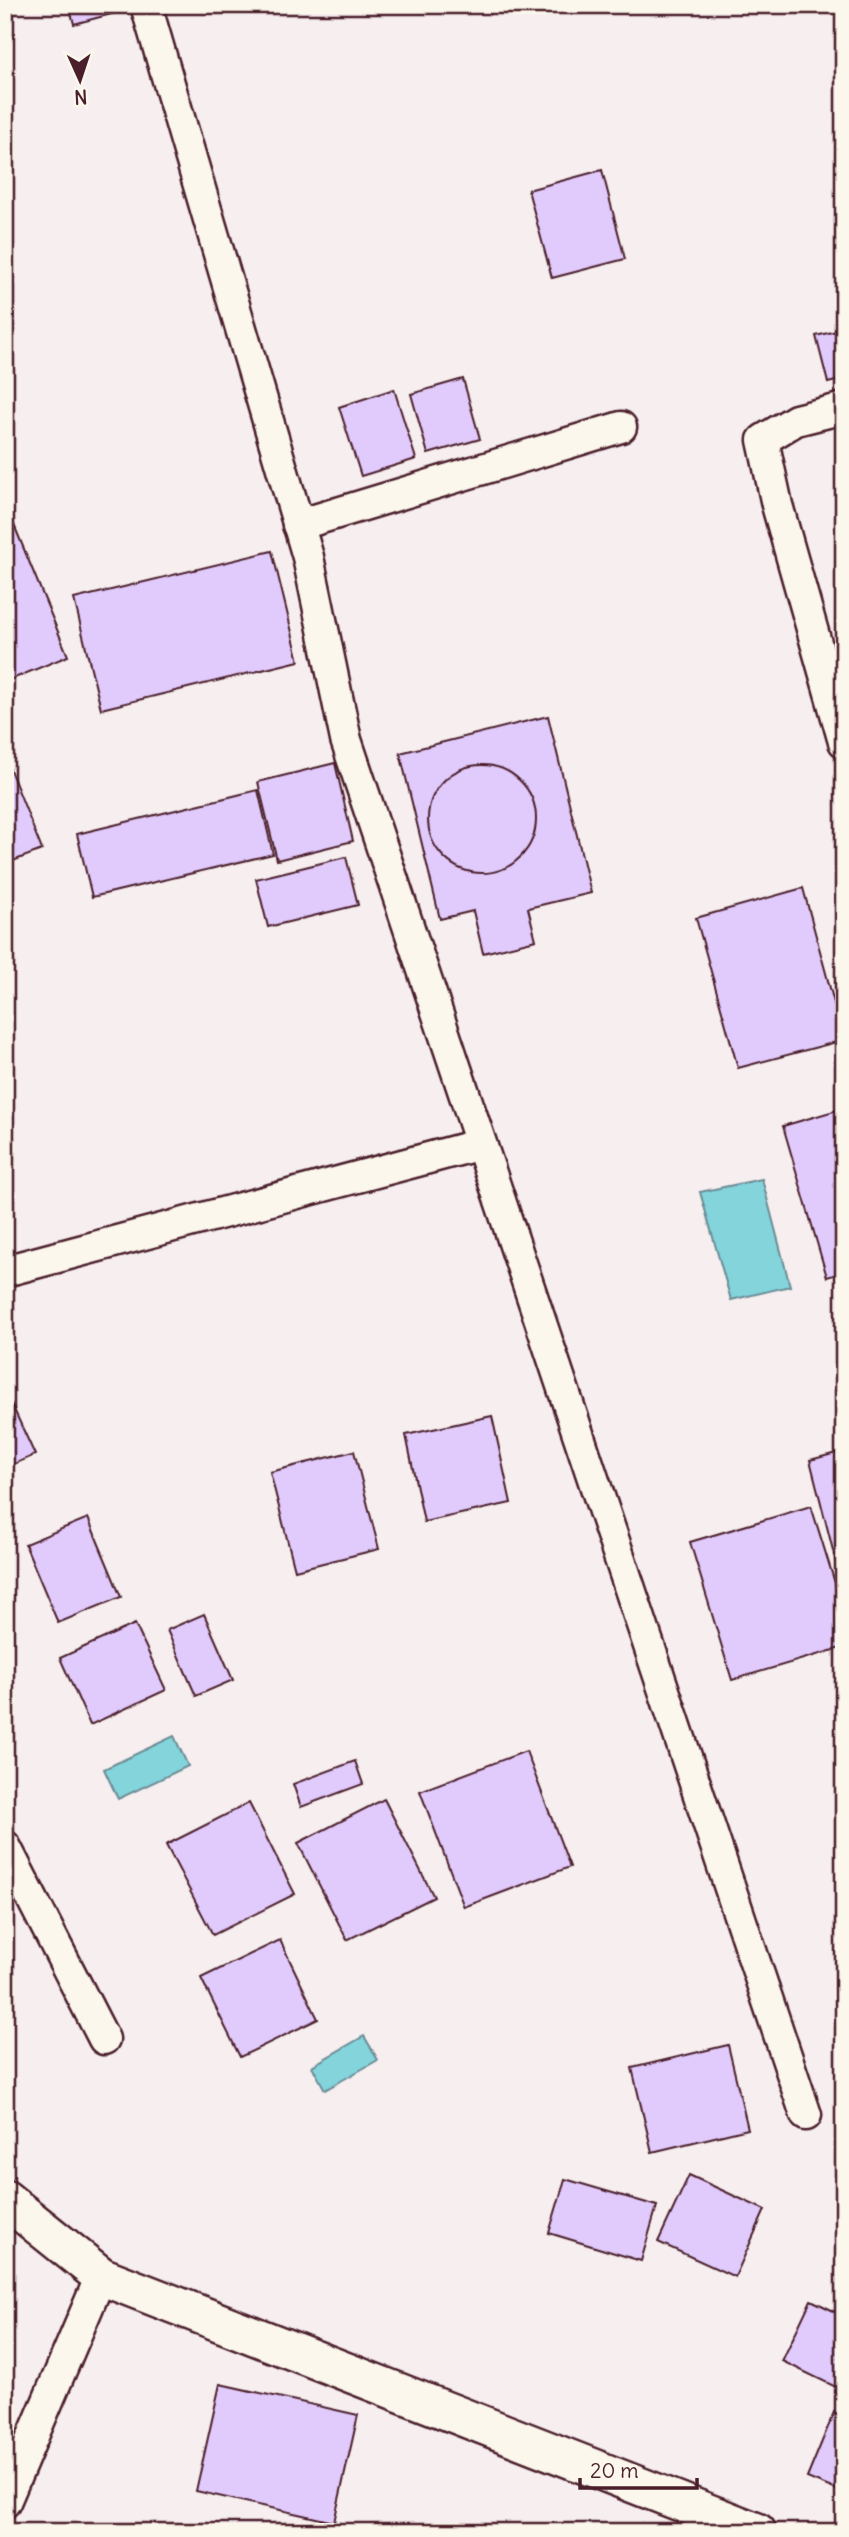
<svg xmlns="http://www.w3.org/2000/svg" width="849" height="2537" font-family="Delius,sans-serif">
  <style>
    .water { fill: #83d4db; stroke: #6c8c95; stroke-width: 2 }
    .building { fill: #e1cbfc; stroke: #4a1f2b; stroke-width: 2 }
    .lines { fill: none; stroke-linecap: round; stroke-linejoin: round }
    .minor-casing { stroke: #4a1f2b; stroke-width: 35 }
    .tertiary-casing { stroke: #4a1f2b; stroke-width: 42 }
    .minor { stroke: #fbf7ec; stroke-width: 30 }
    .tertiary { stroke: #fbf7ec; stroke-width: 37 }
  </style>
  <rect width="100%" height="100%" fill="#f6eeef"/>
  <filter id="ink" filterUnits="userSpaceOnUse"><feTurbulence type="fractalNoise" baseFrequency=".0143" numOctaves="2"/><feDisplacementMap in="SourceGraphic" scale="14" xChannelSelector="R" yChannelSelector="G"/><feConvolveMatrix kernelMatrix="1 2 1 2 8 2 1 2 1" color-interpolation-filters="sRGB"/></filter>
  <g filter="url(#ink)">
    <g class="water">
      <path d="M762 1179 790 1286 731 1300 700 1192Z"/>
      <path d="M174 1736 188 1766 118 1799 104 1769Z"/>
      <path d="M364 2036 378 2060 325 2090 312 2066Z"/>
    </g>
    <g class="building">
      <path d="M69 5H129L130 9 74 24Z"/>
      <path d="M602 170 625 259 552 278 528 190Z"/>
      <path d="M844 329V379L828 383 816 336Z"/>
      <path d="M463 379 480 439 428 454 411 394Z"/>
      <path d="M394 389 416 459 361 476 339 407Z"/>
      <path d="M5 503 68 656 5 682Z"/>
      <path d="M272 551 299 661 101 709 74 599Z"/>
      <path d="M548 716 591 893 528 908 536 940 483 953 473 911 440 919 400 753Z"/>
      <path d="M5 757 42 850 5 864Z"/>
      <path d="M335 763 353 841 277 860 258 782Z"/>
      <circle cx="482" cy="819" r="54"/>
      <path d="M258 790 273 854 92 897 77 834Z"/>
      <path d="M346 857 358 905 268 927 256 879Z"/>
      <path d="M803 888 844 1040 738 1068 696 918Z"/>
      <path d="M844 1108V1272L827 1277 783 1126Z"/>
      <path d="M5 1390 35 1455 5 1468Z"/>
      <path d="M492 1416 511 1503 424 1522 406 1435Z"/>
      <path d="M354 1451 379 1549 295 1570 270 1472Z"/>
      <path d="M844 1451V1573L839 1574 810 1460Z"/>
      <path d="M811 1506 844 1612V1647L732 1680 690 1542Z"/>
      <path d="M88 1518 121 1597 58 1623 25 1544Z"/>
      <path d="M204 1614 233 1680 196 1696 167 1630Z"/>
      <path d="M135 1624 166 1690 90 1725 60 1658Z"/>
      <path d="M526 1751 570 1867 464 1907 420 1791Z"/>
      <path d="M355 1761 363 1784 301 1807 293 1784Z"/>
      <path d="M384 1799 434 1897 347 1940 298 1843Z"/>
      <path d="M249 1803 295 1894 213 1935 166 1845Z"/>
      <path d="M280 1940 318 2019 240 2057 201 1978Z"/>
      <path d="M728 2045 748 2129 652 2152 632 2068Z"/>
      <path d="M689 2175 765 2210 735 2277 658 2242Z"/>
      <path d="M565 2179 657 2206 641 2261 549 2233Z"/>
      <path d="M811 2300 844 2316V2391L782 2361Z"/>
      <path d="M220 2384 358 2415 334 2522 196 2491Z"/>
      <path d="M834 2412 844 2416V2493L807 2478Z"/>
    </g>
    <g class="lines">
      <g class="minor-casing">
        <g id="minor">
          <path d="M146 5 308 557 346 740 806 2115"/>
          <path d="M844 408 796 420 763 440 777 505 844 742"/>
          <path d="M298 525 621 427"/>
          <path d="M5 1271 481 1144"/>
          <path d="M5 1846 104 2039"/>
          <path d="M5 2502 101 2276"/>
        </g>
      </g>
      <g class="tertiary-casing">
        <path id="tertiary" d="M5 2199 101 2276 757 2532"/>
      </g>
      <use href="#minor" class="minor"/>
      <use href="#tertiary" class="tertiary"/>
    </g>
  </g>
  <rect width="849" height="2537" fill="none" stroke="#fbf7ec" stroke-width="28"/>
  <rect x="14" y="14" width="821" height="2509" fill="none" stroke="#4a1f2b" stroke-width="2.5" filter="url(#ink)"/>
  <g transform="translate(80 80) rotate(177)" stroke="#fbf7ec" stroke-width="5" paint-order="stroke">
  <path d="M0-5L12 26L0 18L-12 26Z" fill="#4a1f2b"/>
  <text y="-10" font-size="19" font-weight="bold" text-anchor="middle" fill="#4a1f2b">N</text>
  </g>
  <path d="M580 2478v10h117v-10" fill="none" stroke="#4a1f2b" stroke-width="3.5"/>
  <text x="590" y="2478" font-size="21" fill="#4a1f2b" stroke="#fbf7ec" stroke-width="5" paint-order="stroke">20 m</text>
</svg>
